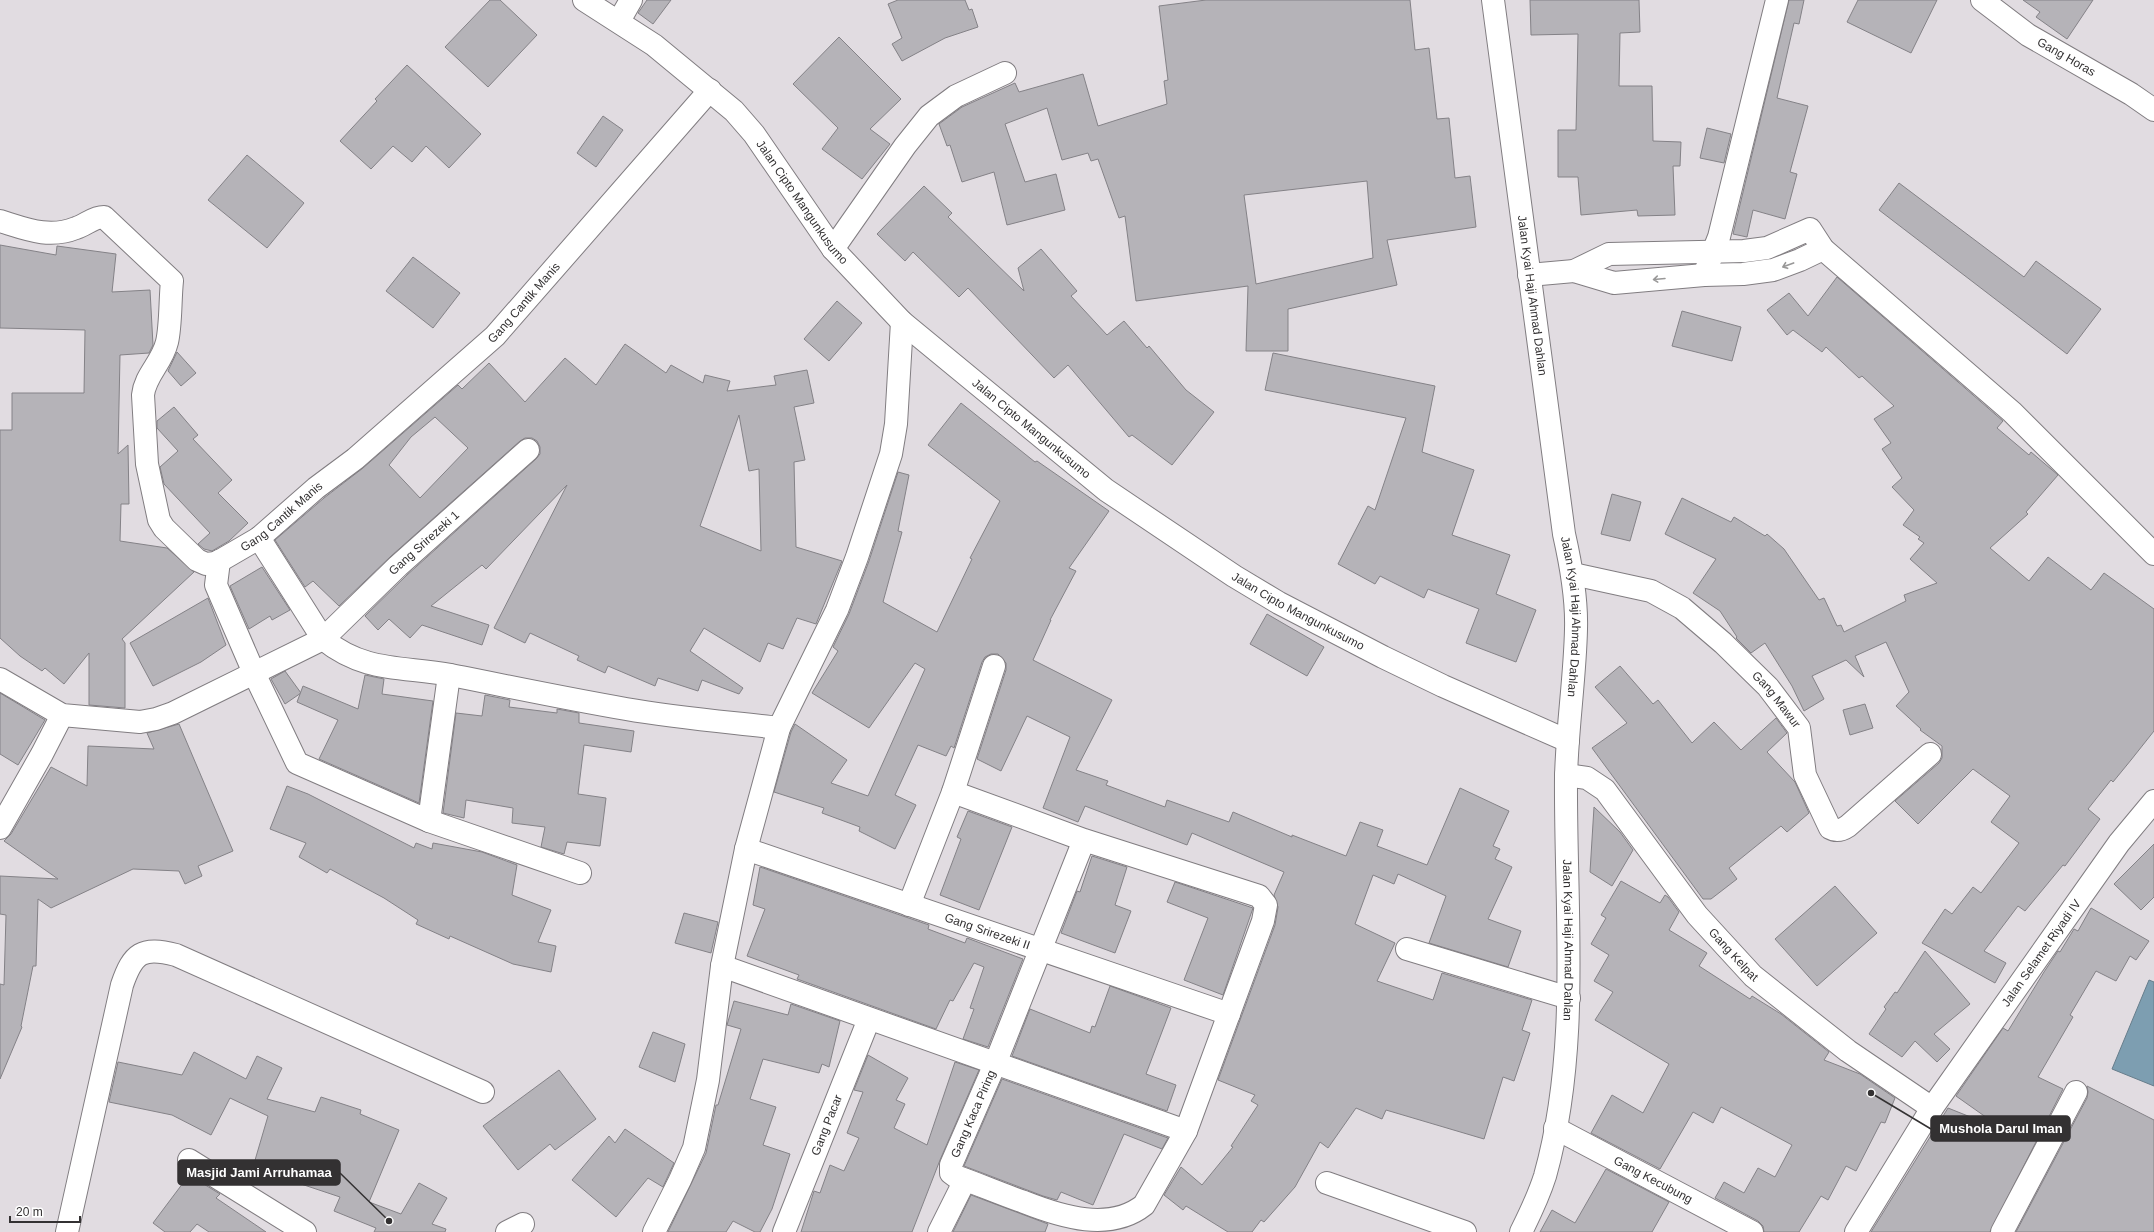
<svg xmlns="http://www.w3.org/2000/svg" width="2154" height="1232" font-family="Helvetica,sans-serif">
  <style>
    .water { fill: #7d9eb1; stroke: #677d8b }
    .building { fill: #b5b3b8; stroke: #848287; fill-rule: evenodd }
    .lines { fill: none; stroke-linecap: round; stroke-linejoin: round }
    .street-casing { stroke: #817d81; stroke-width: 24 }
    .secondary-casing { stroke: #817d81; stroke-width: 24 }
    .street { stroke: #fff; stroke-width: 22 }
    .secondary { stroke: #fff; stroke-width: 22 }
    .oneway { stroke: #999898 }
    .labels { text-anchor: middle; stroke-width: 3; stroke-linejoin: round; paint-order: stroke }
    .street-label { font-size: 12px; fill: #333132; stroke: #fff }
    .leader { fill: none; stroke: #333132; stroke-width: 1.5 }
    .callout-dot { fill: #333132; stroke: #fff; stroke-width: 1.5 }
    .callout { fill: #333132; stroke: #333132; stroke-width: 1.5 }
    .callout-label { font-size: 13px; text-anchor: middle; font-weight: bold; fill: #fff }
  </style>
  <rect width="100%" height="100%" fill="#e1dce1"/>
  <path class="water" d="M2149 980 2154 982V1086L2112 1069Z"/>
  <g class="building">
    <path d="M490 0H500L537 35 488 87 445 47Z"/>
    <path d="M647 0H671L653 24 638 13Z"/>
    <path d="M898 0H965L969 10 972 9 978 27 945 38 902 61 892 44 902 38 888 4Z"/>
    <path d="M1206 0H1410L1415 50 1429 48 1437 119 1449 118 1455 178 1470 176 1476 227 1387 240 1397 285 1288 309V351H1246L1248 286 1136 301 1125 216 1119 218 1098 159 1091 161 1088 153 1062 160 1047 108 1005 124 1025 182 1056 174 1065 210 1007 225 994 172 962 182 950 145 947 146 939 124 962 107 1015 83 1019 92 1083 74 1098 126 1167 104 1164 81 1168 80 1159 6ZM1367 181 1373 258 1256 284 1244 195Z"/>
    <path d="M1530 0H1639L1640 32 1620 33 1619 86H1652L1653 141 1681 142 1680 166H1673L1675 215 1638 216 1637 210 1581 215 1578 177H1558V130H1576L1578 34 1531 35Z"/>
    <path d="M1789 0H1804L1799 24 1794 23 1777 98 1808 106 1790 172 1797 174 1785 219 1753 210 1747 237 1733 234Z"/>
    <path d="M1858 0H1937L1911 53 1847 22Z"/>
    <path d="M2023 0H2093L2067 39 2036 17 2040 12Z"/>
    <path d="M839 37 901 99 870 129 890 144 862 179 822 149 838 128 793 84Z"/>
    <path d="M407 65 481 134 449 168 426 146 412 162 393 146 371 169 340 141 377 101 375 99Z"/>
    <path d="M603 116 623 130 596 167 577 153Z"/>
    <path d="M1707 128 1731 134 1724 163 1700 158Z"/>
    <path d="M247 155 304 203 267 248 208 200Z"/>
    <path d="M1899 183 2024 277 2036 261 2101 309 2067 354 1879 210Z"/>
    <path d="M924 186 952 213 948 217 1024 291 1018 268 1041 249 1077 291 1071 296 1107 335 1124 321 1147 348 1149 346 1186 390 1214 412 1172 465 1132 435 1129 437 1068 365 1054 378 968 288 959 297 913 252 905 261 877 234Z"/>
    <path d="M0 245 56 255 57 246 116 254 112 292 150 290 153 345 149 353 120 355 118 454 128 445 129 504H121L120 541 167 548 194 572 122 639 125 643V708L89 705V653L64 684 45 668 42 671 20 656 0 638V430H12V393H84L85 330 0 328Z"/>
    <path d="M413 257 460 293 433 328 386 291Z"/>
    <path d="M1837 277 2003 421 1997 428 2029 455 2031 452 2058 475 2026 512 2028 514 1990 548 2029 581 2048 557 2091 590 2104 573 2154 609V731L2131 760 2113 782 2111 780 2088 809 2100 819 2065 866 2063 865 2025 911 2018 906 1984 951 2006 963 1995 983 1922 943 1945 909 1952 914 1973 887 1981 893 2019 843 1991 822 2010 796 1973 769 1918 824 1895 801 1939 763 1942 758V746L1920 730 1921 729 1896 706 1909 692 1886 642 1855 656 1864 677 1846 660 1812 676 1824 699 1804 711 1792 686 1765 643 1751 653 1736 638 1737 637 1720 611 1693 593 1716 559 1665 534 1682 498 1731 522 1734 517 1765 536 1767 534 1784 549 1819 600 1824 598 1837 626 1841 625 1844 632 1906 601 1904 595 1937 583 1910 559 1924 543 1918 539 1920 537 1903 525 1914 510 1892 487 1902 478 1882 449 1891 443 1874 419 1894 406 1862 376 1859 378 1826 347 1822 352 1793 330 1787 335 1767 310 1789 293 1808 316Z"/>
    <path d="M837 301 862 323 829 361 804 339Z"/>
    <path d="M1682 311 1741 327 1732 361 1672 346Z"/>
    <path d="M625 344 666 373 671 365 703 383 705 375 730 381 727 391 776 385 774 376 807 370 814 403 794 407 805 460 794 462 796 547 842 561 816 624 797 618 783 649 768 643 760 662 704 628 690 651 743 688 739 694 702 680 698 691 658 678 655 686 608 666 605 673 577 660 579 656 530 633 525 643 494 628 567 485 486 569 482 565 431 606 489 625 482 645 422 625 410 638 389 619 378 630 365 616 407 575 536 459 540 454V447L537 441 532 438H525L520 441 390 557 339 606 313 581 305 587 275 540 324 498 363 468 458 385 462 389 489 363 525 402 565 358 596 385ZM739 415 749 471 759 469 761 551 700 526ZM435 417 468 448 420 498 389 465 411 437Z"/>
    <path d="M177 352 196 373 181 386 168 371Z"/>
    <path d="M1273 353 1435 386 1422 452 1474 470 1452 535 1510 555 1496 594 1536 610 1516 662 1466 643 1479 609 1428 589 1424 598 1380 576 1375 584 1338 564 1368 506 1375 510 1406 418 1265 390Z"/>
    <path d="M961 403 1035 462 1037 461 1109 511 1069 568 1076 571 1050 620H1051L1033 660 1112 700 1076 770 1108 781 1106 785 1165 807 1167 800 1229 822 1233 812 1292 837V835L1346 856 1360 822 1383 830 1377 846 1427 865 1460 788 1509 811 1493 846 1500 849 1495 859 1512 867 1488 919 1521 931 1508 967 1429 943 1446 896 1398 874 1394 884 1373 875 1355 924 1395 943 1377 981 1433 1000 1442 973 1532 1000 1522 1030 1530 1033 1514 1081 1503 1077 1484 1139 1386 1110 1382 1119 1356 1108 1328 1148 1320 1142 1295 1187 1264 1222 1261 1220 1252 1232H1228L1186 1206 1183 1210 1164 1195 1181 1167 1202 1185 1233 1147 1231 1146 1258 1105 1251 1101 1255 1095 1218 1080 1275 925 1278 907 1274 895 1284 872 1192 833 1187 845 1085 806 1078 822 1043 808 1070 737 1027 716 1001 771 977 759 1006 670V663L998 654H991L985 657 982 662 954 748 951 746 946 756 918 745 895 795 916 805 895 849 859 831 860 827 822 813 824 808 774 792 791 732 795 724 847 760 831 783 868 796 925 669 915 663 869 728 812 693 838 651 833 647 849 614 869 561 898 472 909 475 898 531 902 532 883 602 937 632 972 559 970 558 1000 501 928 445Z"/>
    <path d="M174 407 198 435 193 439 232 480 218 493 248 523 229 541 212 551 204 549 198 544 210 533 164 484 160 467 178 451 157 428V421Z"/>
    <path d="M1612 494 1641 502 1630 541 1601 534Z"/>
    <path d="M262 567 290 610 272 620 270 616 249 629 230 586Z"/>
    <path d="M208 598 226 645 201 662 153 686 130 643Z"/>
    <path d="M1267 614 1324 647 1307 676 1250 644Z"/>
    <path d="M1620 666 1653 704 1658 700 1692 743 1714 722 1741 750 1776 718 1787 733 1767 752 1795 782 1809 813 1787 832 1781 826 1729 868 1737 879 1711 899H1703L1592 748 1627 723 1595 687Z"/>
    <path d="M285 671 301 693 285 704 271 679Z"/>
    <path d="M365 675 384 679 382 694 433 701 419 803 319 759 338 720 297 702 303 686 358 709Z"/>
    <path d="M0 693 45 720 18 765 0 754Z"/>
    <path d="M485 695 510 700 509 707 557 713V709L579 713V723L634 731 631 752 584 745 578 794 606 798 600 846 567 842 564 854 541 847 545 827 512 823 513 808 466 800 464 818 443 813 456 713 482 716Z"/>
    <path d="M1865 704 1873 728 1850 735 1843 710Z"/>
    <path d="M179 724 233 851 198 866 202 876 185 884 179 871 133 869 51 908 38 899 36 966H33L21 1026 22 1027 0 1079V984L4 985 6 915 0 914V876L58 879 4 841 11 834 51 767 87 786 88 746 154 749 147 733Z"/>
    <path d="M287 786 308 794 414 848 416 843 432 849 433 843 482 852 517 865 512 895 551 910 538 942 556 946 551 972 513 964 450 936 449 939 416 924 418 920 384 898 330 869 327 873 299 857 306 843 270 829Z"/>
    <path d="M1594 807 1620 832 1633 850 1612 886 1590 872Z"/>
    <path d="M968 811 1012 827 979 910 940 895 961 839 957 837Z"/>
    <path d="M2154 844V897L2141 910 2114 884Z"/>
    <path d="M1092 856 1127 867 1115 905 1131 911 1115 953 1061 933 1077 891 1080 892Z"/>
    <path d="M760 867 929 925 928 929 965 943 967 938 1023 959 988 1047 963 1039 974 1009 970 1008 984 967 974 963 953 1001 950 1000 936 1029 797 979 799 975 747 956 765 909 753 905Z"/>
    <path d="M1621 881 1660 903 1665 895 1668 897 1679 912 1669 930 1707 953 1699 966 1750 999 1752 996 1781 1014 1829 1052 1824 1060 1860 1074 1895 1098 1885 1123 1881 1122 1856 1171 1846 1166 1828 1200 1821 1196 1799 1232H1764L1763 1226 1758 1221 1715 1198 1724 1182 1744 1193 1758 1168 1775 1177 1792 1145 1721 1107 1713 1123 1693 1112 1660 1169 1591 1133 1612 1095 1643 1113 1669 1064 1595 1020 1613 992 1594 981 1609 955 1591 944 1606 918 1601 915Z"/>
    <path d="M1175 882 1253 908 1223 995 1184 980 1208 918 1167 902Z"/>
    <path d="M1835 886 1877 933 1817 986 1775 939Z"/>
    <path d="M2091 908 2149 941 2136 960 2130 956 2116 981 2096 971 2070 1015 2073 1017 2038 1077 2063 1089 1990 1232H1871L1948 1108 1988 1124 1990 1120 1956 1096 2003 1028 2008 1031 2044 972 2058 951 2060 952 2074 929 2078 931Z"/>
    <path d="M684 913 718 922 711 953 675 943Z"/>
    <path d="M1925 951 1970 1004 1934 1034 1950 1049 1937 1062 1915 1041 1902 1057 1869 1034 1886 1009 1884 1007 1895 992 1897 993Z"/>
    <path d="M1110 986 1171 1008 1146 1074 1176 1085 1167 1111 1012 1056 1030 1009 1090 1033 1092 1026 1095 1027Z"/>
    <path d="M734 1001 788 1015 791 1004 840 1021 829 1067 822 1064 819 1073 763 1059 750 1099 776 1107 763 1145 790 1154 772 1209 760 1232H755L733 1221 726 1232H668L706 1153 716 1105H718L741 1029 727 1025Z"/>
    <path d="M653 1032 685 1044 675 1082 639 1067Z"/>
    <path d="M194 1052 246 1079 257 1056 282 1068 267 1099 315 1112 321 1097 361 1110 360 1114 399 1130 369 1202 401 1214 419 1183 447 1198 432 1224 446 1229 445 1232H374L376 1228 334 1211 340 1197 292 1181 293 1179 253 1167 268 1116 230 1098 211 1135 172 1115 109 1102 118 1062 182 1075Z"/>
    <path d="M868 1055 908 1078 896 1100 905 1104 894 1128 927 1145 955 1062 979 1070 940 1160 912 1232H801L814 1191 820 1193 830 1165 844 1171 859 1138 847 1133 863 1092 854 1090Z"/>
    <path d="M559 1070 596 1119 555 1150 550 1144 518 1170 483 1126Z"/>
    <path d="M1002 1079 1168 1138 1162 1149 1124 1134 1093 1205 1061 1192 1057 1200 1043 1196 964 1166Z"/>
    <path d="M2087 1086 2154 1120V1232H2016L2087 1098 2088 1092Z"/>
    <path d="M625 1129 674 1163 663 1187 648 1178 616 1217 572 1180 609 1136 615 1143Z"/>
    <path d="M1606 1169 1669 1202 1652 1232H1540L1552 1210 1575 1223Z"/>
    <path d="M189 1175 220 1194 216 1198 266 1232H209L197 1224 190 1232H165L153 1223Z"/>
    <path d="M971 1195 1048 1224 1045 1232H953Z"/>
  </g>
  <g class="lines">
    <g class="street-casing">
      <g id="street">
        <path id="s1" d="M1982 0 2028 35 2131 94 2154 110"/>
        <path d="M619 21 631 0"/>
        <path id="s2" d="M0 221C26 229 49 239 76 228 86 225 93 217 104 217L172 281C170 299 171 325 167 342 162 363 145 375 143 395L147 464 159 520 164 528 197 560 206 564 216 563 259 538 316 488 355 459 495 336 710 90"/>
        <path d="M833 249 905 146 929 116 956 96 1005 73"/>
        <path d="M1574 271 1614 283 1704 275 1743 274 1773 270 1800 260 1823 249"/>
        <path d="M1529 275 1574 271 1609 254 1744 251 1767 248 1810 229 1823 249 2012 412 2154 554"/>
        <path d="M1704 275 1719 237 1777 0"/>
        <path d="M259 538 323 639C365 673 402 666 451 675 510 687 568 699 626 709 677 718 728 722 779 728"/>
        <path d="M219 561 216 585 254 673 297 763 429 821 449 675"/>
        <path id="s3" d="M1573 574 1651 591 1682 608 1723 643 1768 687 1799 728 1805 775 1830 828C1837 832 1842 830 1848 826L1930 754"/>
        <path id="s4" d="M0 679 62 715 140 722 156 719 173 713 323 639 398 566 528 450"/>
        <path id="s5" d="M1566 775 1587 778 1605 790 1697 915 1753 976 1848 1051 1932 1108"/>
        <path id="s6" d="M953 792 1084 840 1259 896 1266 905 1263 921 1186 1131 1144 1205C1110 1232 1062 1217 1024 1202 1001 1194 978 1184 955 1176L951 1173V1165L995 1064 1084 840"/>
        <path d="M429 821 580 873"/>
        <path d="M0 828 42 754 62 715"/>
        <path id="s7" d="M746 849 1229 1014"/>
        <path d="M909 905 953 792 994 666"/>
        <path d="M1407 949 1569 998"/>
        <path d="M722 966 1186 1131"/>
        <path id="s8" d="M1555 1128 1752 1232"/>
        <path d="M189 1160 305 1232"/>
        <path d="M1327 1183 1465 1232"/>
        <path d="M67 1232 122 985C133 953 142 946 176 955L483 1092"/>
        <path d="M507 1232 523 1224"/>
        <path d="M654 1232 680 1180 694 1148 708 1080 722 966 746 849 779 728 837 610 857 557 891 454 896 424 902 322"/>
        <path id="s9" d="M784 1232 869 1019"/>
        <path d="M939 1232 965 1180"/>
        <path id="s10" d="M1856 1232 1932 1108 2119 843 2154 801"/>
        <path d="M2002 1232 2076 1092"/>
      </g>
    </g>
    <g class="secondary-casing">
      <g id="secondary">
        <path id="s11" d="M584 0 654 45 734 111 754 134 833 249 902 322 1106 490 1234 576 1279 603 1383 657 1443 686 1568 741"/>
        <path id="s12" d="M1493 0 1564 534C1571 565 1577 597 1576 629 1575 678 1567 728 1566 778 1565 910 1581 1047 1545 1176 1539 1195 1530 1214 1521 1232"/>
      </g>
    </g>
    <use href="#street" class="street"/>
    <use href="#secondary" class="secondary"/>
  </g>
  <defs><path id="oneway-shaft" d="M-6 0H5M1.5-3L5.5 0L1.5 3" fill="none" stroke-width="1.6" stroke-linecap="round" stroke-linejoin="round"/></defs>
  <g class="oneway">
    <use href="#oneway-shaft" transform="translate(1788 265) rotate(160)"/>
    <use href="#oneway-shaft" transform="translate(1659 279) rotate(175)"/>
  </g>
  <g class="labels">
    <g class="street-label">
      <text dy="4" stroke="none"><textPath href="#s1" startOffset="102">Gang Horas</textPath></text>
      <text dy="4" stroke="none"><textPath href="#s11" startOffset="301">Jalan Cipto Mangunkusumo</textPath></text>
      <text dy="4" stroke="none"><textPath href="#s12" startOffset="298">Jalan Kyai Haji Ahmad Dahlan</textPath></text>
      <text dy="4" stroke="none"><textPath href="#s2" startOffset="928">Gang Cantik Manis</textPath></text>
      <text dy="4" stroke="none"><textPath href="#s11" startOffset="625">Jalan Cipto Mangunkusumo</textPath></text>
      <text dy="4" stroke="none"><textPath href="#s2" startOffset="604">Gang Cantik Manis</textPath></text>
      <text dy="4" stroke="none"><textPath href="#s4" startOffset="491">Gang Srirezeki 1</textPath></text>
      <text dy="4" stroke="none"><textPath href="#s11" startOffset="949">Jalan Cipto Mangunkusumo</textPath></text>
      <text dy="4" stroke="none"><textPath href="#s12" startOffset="622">Jalan Kyai Haji Ahmad Dahlan</textPath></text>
      <text dy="4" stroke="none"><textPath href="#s3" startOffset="247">Gang Mawur</textPath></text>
      <text dy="4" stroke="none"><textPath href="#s7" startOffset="255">Gang Srirezeki II</textPath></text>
      <text dy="4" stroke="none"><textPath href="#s12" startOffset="946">Jalan Kyai Haji Ahmad Dahlan</textPath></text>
      <text dy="4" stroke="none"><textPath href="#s10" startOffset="335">Jalan Selamet Riyadi IV</textPath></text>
      <text dy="4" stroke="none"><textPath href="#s5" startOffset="252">Gang Kelpat</textPath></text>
      <text dy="4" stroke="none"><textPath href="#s6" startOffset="928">Gang Kaca Piring</textPath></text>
      <text dy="4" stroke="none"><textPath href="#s9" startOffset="115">Gang Pacar</textPath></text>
      <text dy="4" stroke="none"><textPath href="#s8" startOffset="111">Gang Kecubung</textPath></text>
    </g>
  </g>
  <path class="leader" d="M1871 1093L1931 1129M389 1221L340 1173"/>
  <g class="callout-dot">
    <circle cx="1871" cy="1093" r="4"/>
    <circle cx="389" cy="1221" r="4"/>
  </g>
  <g class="callout">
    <rect x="1931" y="1116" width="139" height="25" rx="4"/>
    <rect x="178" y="1160" width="162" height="25" rx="4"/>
  </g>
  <g class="callout-label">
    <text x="2001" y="1133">Mushola Darul Iman</text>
    <text x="259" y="1177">Masjid Jami Arruhamaa</text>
  </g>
  <path d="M10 1216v6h70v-6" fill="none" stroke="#333132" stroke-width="2"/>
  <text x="16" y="1216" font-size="12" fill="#333132" stroke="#ffffff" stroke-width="3" paint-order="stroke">20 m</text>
</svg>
